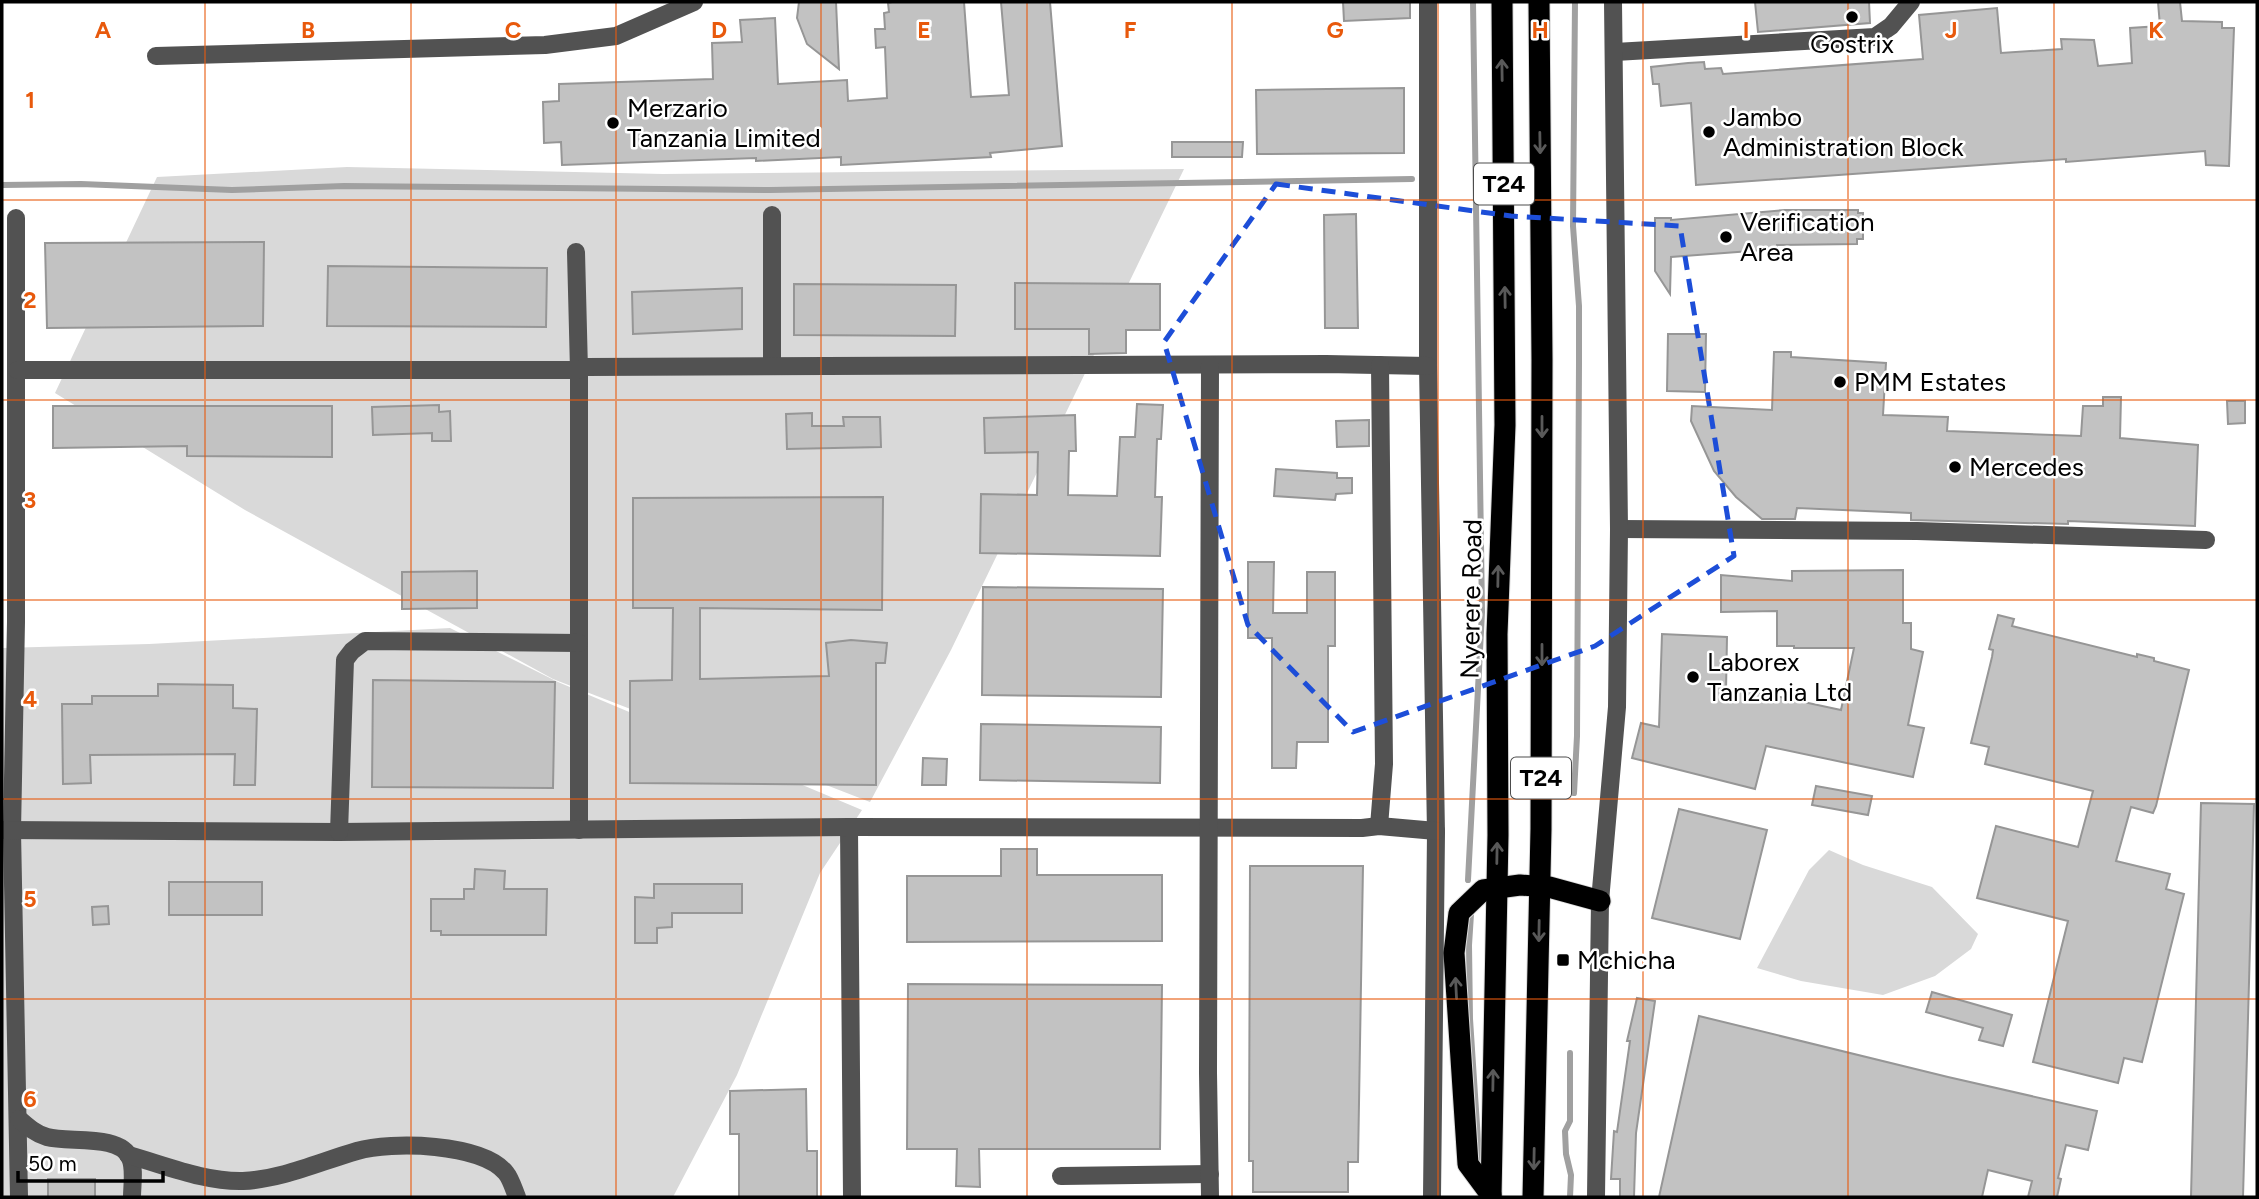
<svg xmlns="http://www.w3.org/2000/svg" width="2259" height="1199" font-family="Figtree,sans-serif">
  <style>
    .green { fill: #d9d9d9 }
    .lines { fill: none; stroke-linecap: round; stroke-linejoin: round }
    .stream { stroke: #a0a0a0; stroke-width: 6 }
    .building { fill: #c2c2c2; stroke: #969696; stroke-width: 2 }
    .highway-casing { stroke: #dbdbdb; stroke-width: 23 }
    .minor { stroke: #525252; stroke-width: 18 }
    .highway { stroke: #000; stroke-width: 21 }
    .oneway { stroke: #595959 }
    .marked { fill: none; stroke: #1d4ed8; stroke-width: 5; stroke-dasharray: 14 9; stroke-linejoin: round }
    .grid { fill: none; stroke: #e8590c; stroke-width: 2; stroke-opacity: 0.55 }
    .poi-dot { fill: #000; stroke: #fff; stroke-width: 2.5 }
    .labels { text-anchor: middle; stroke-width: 5; stroke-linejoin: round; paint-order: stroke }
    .shield { fill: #fff; stroke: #4c4c4c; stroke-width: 2 }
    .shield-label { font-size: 24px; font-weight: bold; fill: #000 }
    .poi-label { font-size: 26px; fill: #000; stroke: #fff; text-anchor: start }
    .street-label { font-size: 26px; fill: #000; stroke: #fff }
    .grid-label { font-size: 23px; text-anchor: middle; font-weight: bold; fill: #e8590c; stroke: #fff; stroke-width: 5; stroke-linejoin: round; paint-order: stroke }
  </style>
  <rect width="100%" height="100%" fill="#fff"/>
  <g class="green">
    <path d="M347 167 663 174 1184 169 951 650 870 802 553 679 245 510 55 393 157 177Z"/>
    <path d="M450 628 558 682 862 810 820 873 737 1075 673 1197H2V648L149 644Z"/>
    <path d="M1829 850 1863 865 1932 887 1978 934 1971 949 1935 976 1883 995 1801 981 1757 968 1809 870Z"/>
  </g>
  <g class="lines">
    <g class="stream">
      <path d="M2 185 81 184 232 190 344 186 770 190 1412 179"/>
      <path d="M1574 793 1577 736 1579 363V306L1573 226 1575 2"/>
      <path d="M1468 880 1482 612 1473 2"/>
      <path d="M1471 914 1469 945 1470 1019 1480 1171"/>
      <path d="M1570 1053V1121L1565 1131 1566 1154 1571 1175 1570 1197"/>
    </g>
  </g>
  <g class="building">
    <path d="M799 2H836L839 69 807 44 797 18Z"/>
    <path d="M892 2H964L971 97 1009 95 1001 2H1050L1062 146 990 153 991 157 841 165V157L756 161V158L562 165 561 142 544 143 543 102 559 101V84L713 79 712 43 742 42 740 20 775 18 778 84 847 80 848 101 887 98 885 47 876 48 875 29H885L884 13 889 12 888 3Z"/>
    <path d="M1343 2H1410V18L1344 21Z"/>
    <path d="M1755 2H1869L1870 23 1758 32Z"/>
    <path d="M2158 2H2180L2182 21 2222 22V28H2234L2229 166 2206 165 2205 151 2066 162V159L1696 185 1691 103 1661 106 1659 84H1653L1651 67 1688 63 1704 62 1705 69 1721 68 1723 74 1923 59 1919 15 1997 8 2001 53 2062 49 2061 39 2094 40 2098 66 2132 63 2130 28 2160 26Z"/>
    <path d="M1404 88V153L1257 154 1256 90Z"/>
    <path d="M1172 142H1243L1242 157H1172Z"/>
    <path d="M1785 210H1858V213H1863V239H1857V244L1777 245V249L1671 257 1670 294 1655 271V218H1671V220Z"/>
    <path d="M1356 214 1358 328H1325L1324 215Z"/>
    <path d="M264 242 263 326 47 328 45 243Z"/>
    <path d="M328 266 547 268 546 327 327 326Z"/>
    <path d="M1015 283 1160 284V330H1126V353L1089 354V329H1015Z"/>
    <path d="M794 284 956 285 955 336 794 335Z"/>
    <path d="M742 288V329L633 334 632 292Z"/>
    <path d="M1668 334H1706L1705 392 1667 391Z"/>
    <path d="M1774 352H1791V357L1886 363 1883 415 1948 417 1947 431 2081 436 2083 406H2103V397H2121L2120 438 2198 445 2195 526 2068 521V524L1911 520V513L1797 508 1795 519H1762L1736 497 1714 471 1691 421 1692 406 1772 410Z"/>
    <path d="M2227 401H2245V423L2228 424Z"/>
    <path d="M1137 404 1163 405 1161 439H1157L1155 497H1162L1160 556 980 553 981 494 1037 495 1038 452 985 453 984 418 1075 415 1076 451H1069L1068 495 1117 496 1120 437H1135Z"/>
    <path d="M439 405V412L450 411 451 441H432V433L373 435 372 407Z"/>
    <path d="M53 406H332V457L187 456V446L53 448Z"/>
    <path d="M812 413V426H844L843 417H880L881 447 787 449 786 414Z"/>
    <path d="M1369 420V446L1337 447 1336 421Z"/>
    <path d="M1276 469 1337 473V478H1352V493L1336 494 1335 500 1274 496Z"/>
    <path d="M883 497 882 610 700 608V679L829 676 826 643 851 640 887 643 885 663H876V785L630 783V681L672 680 673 608H633V498Z"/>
    <path d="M1248 562H1274L1273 613H1307V572H1335V646H1328V742H1297L1296 768H1272V638H1248Z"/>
    <path d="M1903 570V623H1911V649L1923 652 1908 725 1924 728 1913 777 1766 746 1755 789 1632 758 1641 723 1659 727 1662 634 1727 637 1726 691H1752L1841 710 1854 648H1794V646H1777V611L1721 612V575L1792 581V571Z"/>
    <path d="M477 571V608L402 609V572Z"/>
    <path d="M983 587 1163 589 1161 697 982 695Z"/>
    <path d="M1998 615 2014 619 2012 626 2137 657V654L2154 658V661L2189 670 2156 806 2153 813 2131 807 2116 861 2170 874 2166 889 2184 894 2142 1062 2124 1058 2118 1083 2033 1062 2068 921 1977 898 1996 826 2078 847 2093 791 1985 764 1989 747 1971 743 1992 657 1993 650 1989 649Z"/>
    <path d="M373 680 555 682 553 788 372 787Z"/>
    <path d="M158 684 233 685V708L257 709 255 785H234L235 754 90 755 91 783 63 784 62 704H92V696H158Z"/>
    <path d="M981 724 1161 727 1160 783 980 780Z"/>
    <path d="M923 758 947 759 946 785H922Z"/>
    <path d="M1816 786 1872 796 1868 815 1812 805Z"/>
    <path d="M2201 803 2254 804 2243 1197H2191Z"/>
    <path d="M1679 809 1767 830 1740 939 1652 918Z"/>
    <path d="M1001 849H1037V875H1162V941L907 942V876H1001Z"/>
    <path d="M1250 866H1363L1358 1162H1348V1192H1253V1161H1249Z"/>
    <path d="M475 869 505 871 504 889H547L546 935H441V931H431V899H464V889H474Z"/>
    <rect x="169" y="882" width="93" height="33"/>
    <path d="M654 884H742V913H672V927L657 928V943H635V897L654 898Z"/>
    <path d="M108 906 109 924 93 925 92 907Z"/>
    <path d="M908 984 1162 985 1160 1149H979L980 1187 956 1186 957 1149H907Z"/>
    <path d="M1932 992 2012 1015 2003 1046 1979 1040 1983 1028 1926 1012Z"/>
    <path d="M1637 998 1655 1001 1636 1133 1634 1197H1620V1179H1611L1614 1131 1617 1132 1630 1041H1627Z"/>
    <path d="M1699 1016 1948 1077 2097 1111 2088 1150 2066 1145 2058 1178 2061 1179 2057 1197H2028L2032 1181 1988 1170 1982 1197H1659Z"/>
    <path d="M806 1089 807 1151H817V1197H739V1134H730V1091Z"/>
    <rect x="48" y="1179" width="47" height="18"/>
  </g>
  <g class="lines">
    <g class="highway-casing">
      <g id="highway">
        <path d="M1491 1195 1468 1164 1454 953 1459 913 1483 890 1520 885 1549 887 1600 901"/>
        <path d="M1491 1197 1498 835 1497 634 1505 425 1502 2"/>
        <path d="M1533 1197 1541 829 1542 359 1539 2"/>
      </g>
    </g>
    <g class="minor">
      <path d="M1428 2V366L1436 833 1432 1197"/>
      <path d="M1615 52 1875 37 1891 26 1911 2"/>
      <path d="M156 56 545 45 616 36 694 2"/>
      <path d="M772 215V366"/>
      <path d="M16 218V622L12 831 19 1197"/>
      <path d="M576 252 579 370V830"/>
      <path d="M17 370H579L586 367 1326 364 1428 366"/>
      <path d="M1619 529 1917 531 2206 540"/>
      <path d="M1379 826 1384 764 1380 365"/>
      <path d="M849 827 852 1197"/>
      <path d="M2 830 339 832 849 827 1362 828 1379 826 1436 831"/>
      <path d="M339 832 345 660 352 651 365 641 579 643"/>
      <path d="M19 1119C28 1127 36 1134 47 1137 69 1143 120 1134 130 1158 135 1168 132 1186 132 1197"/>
      <path d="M128 1155C165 1165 204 1182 243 1181 283 1179 319 1162 357 1151 391 1141 482 1143 506 1173 511 1179 514 1190 517 1197"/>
      <path d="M1061 1176 1210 1174"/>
      <path d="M1210 1197 1208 1073 1210 365"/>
      <path d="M1596 1197 1600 901 1617 707 1619 529 1613 2"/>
    </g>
    <use href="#highway" class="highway"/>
  </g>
  <defs><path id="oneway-shaft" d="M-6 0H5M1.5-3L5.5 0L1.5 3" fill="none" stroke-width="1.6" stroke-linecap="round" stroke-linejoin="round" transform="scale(1.75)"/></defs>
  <g class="oneway">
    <use href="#oneway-shaft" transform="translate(1502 70) rotate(-91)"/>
    <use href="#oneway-shaft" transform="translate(1540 143) rotate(89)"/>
    <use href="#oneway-shaft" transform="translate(1505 297) rotate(-91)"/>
    <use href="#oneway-shaft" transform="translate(1542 427) rotate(90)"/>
    <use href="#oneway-shaft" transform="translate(1498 576) rotate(-89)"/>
    <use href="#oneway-shaft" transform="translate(1542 655) rotate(90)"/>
    <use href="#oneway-shaft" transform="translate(1497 853) rotate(-89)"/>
    <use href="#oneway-shaft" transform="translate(1539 931) rotate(91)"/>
    <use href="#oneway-shaft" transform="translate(1456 988) rotate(-93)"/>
    <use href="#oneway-shaft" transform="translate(1493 1080) rotate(-89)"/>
    <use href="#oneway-shaft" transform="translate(1534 1159) rotate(91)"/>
  </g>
  <path class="marked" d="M1276 184 1511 216 1680 226 1734 556 1595 646 1353 732 1248 625 1164 342Z"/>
  <path class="grid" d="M205 2V1197M411 2V1197M616 2V1197M821 2V1197M1027 2V1197M1232 2V1197M1438 2V1197M1643 2V1197M1848 2V1197M2054 2V1197M2 200H2257M2 400H2257M2 600H2257M2 799H2257M2 999H2257"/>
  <g class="poi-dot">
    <circle cx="1852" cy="17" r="7"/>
    <circle cx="613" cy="123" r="7"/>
    <circle cx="1709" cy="132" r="7"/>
    <circle cx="1726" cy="237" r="7"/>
    <circle cx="1840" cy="382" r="7"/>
    <circle cx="1955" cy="467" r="7"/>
    <circle cx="1693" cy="677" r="7"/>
    <rect x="1556" y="953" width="14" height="14" rx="3.5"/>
  </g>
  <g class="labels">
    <g class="shield">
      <rect x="1474" y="163.5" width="60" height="41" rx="5"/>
      <rect x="1511" y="757.5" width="60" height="41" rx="5"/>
    </g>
    <g class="shield-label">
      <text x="1504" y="192">T24</text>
      <text x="1541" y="786">T24</text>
    </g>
    <g class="poi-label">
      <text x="1852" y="53" text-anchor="middle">Gostrix</text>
      <text x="627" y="117">Merzario<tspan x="627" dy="30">Tanzania Limited</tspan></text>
      <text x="1723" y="126">Jambo<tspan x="1723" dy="30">Administration Block</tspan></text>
      <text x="1740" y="231">Verification<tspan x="1740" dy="30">Area</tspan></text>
      <text x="1854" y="391">PMM Estates</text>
      <text x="1969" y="476">Mercedes</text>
      <text x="1707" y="671">Laborex<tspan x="1707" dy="30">Tanzania Ltd</tspan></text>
      <text x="1577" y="969">Mchicha</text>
    </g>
    <g class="street-label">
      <text transform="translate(1471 599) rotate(-89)" y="9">Nyerere Road</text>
    </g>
  </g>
  <g class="grid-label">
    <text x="103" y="38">A</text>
    <text x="308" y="38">B</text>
    <text x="513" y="38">C</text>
    <text x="719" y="38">D</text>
    <text x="924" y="38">E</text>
    <text x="1130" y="38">F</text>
    <text x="1335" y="38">G</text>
    <text x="1540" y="38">H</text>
    <text x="1746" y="38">I</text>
    <text x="1951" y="38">J</text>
    <text x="2156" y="38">K</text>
    <text x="30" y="108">1</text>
    <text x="30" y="308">2</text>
    <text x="30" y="508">3</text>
    <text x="30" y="707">4</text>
    <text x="30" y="907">5</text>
    <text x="30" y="1107">6</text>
  </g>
  <rect width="2259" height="1199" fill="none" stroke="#000000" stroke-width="7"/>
  <path d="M18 1171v10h145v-10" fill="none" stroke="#000000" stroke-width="3.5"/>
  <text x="28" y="1171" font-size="21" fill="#000000" stroke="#ffffff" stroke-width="5" paint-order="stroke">50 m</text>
</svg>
